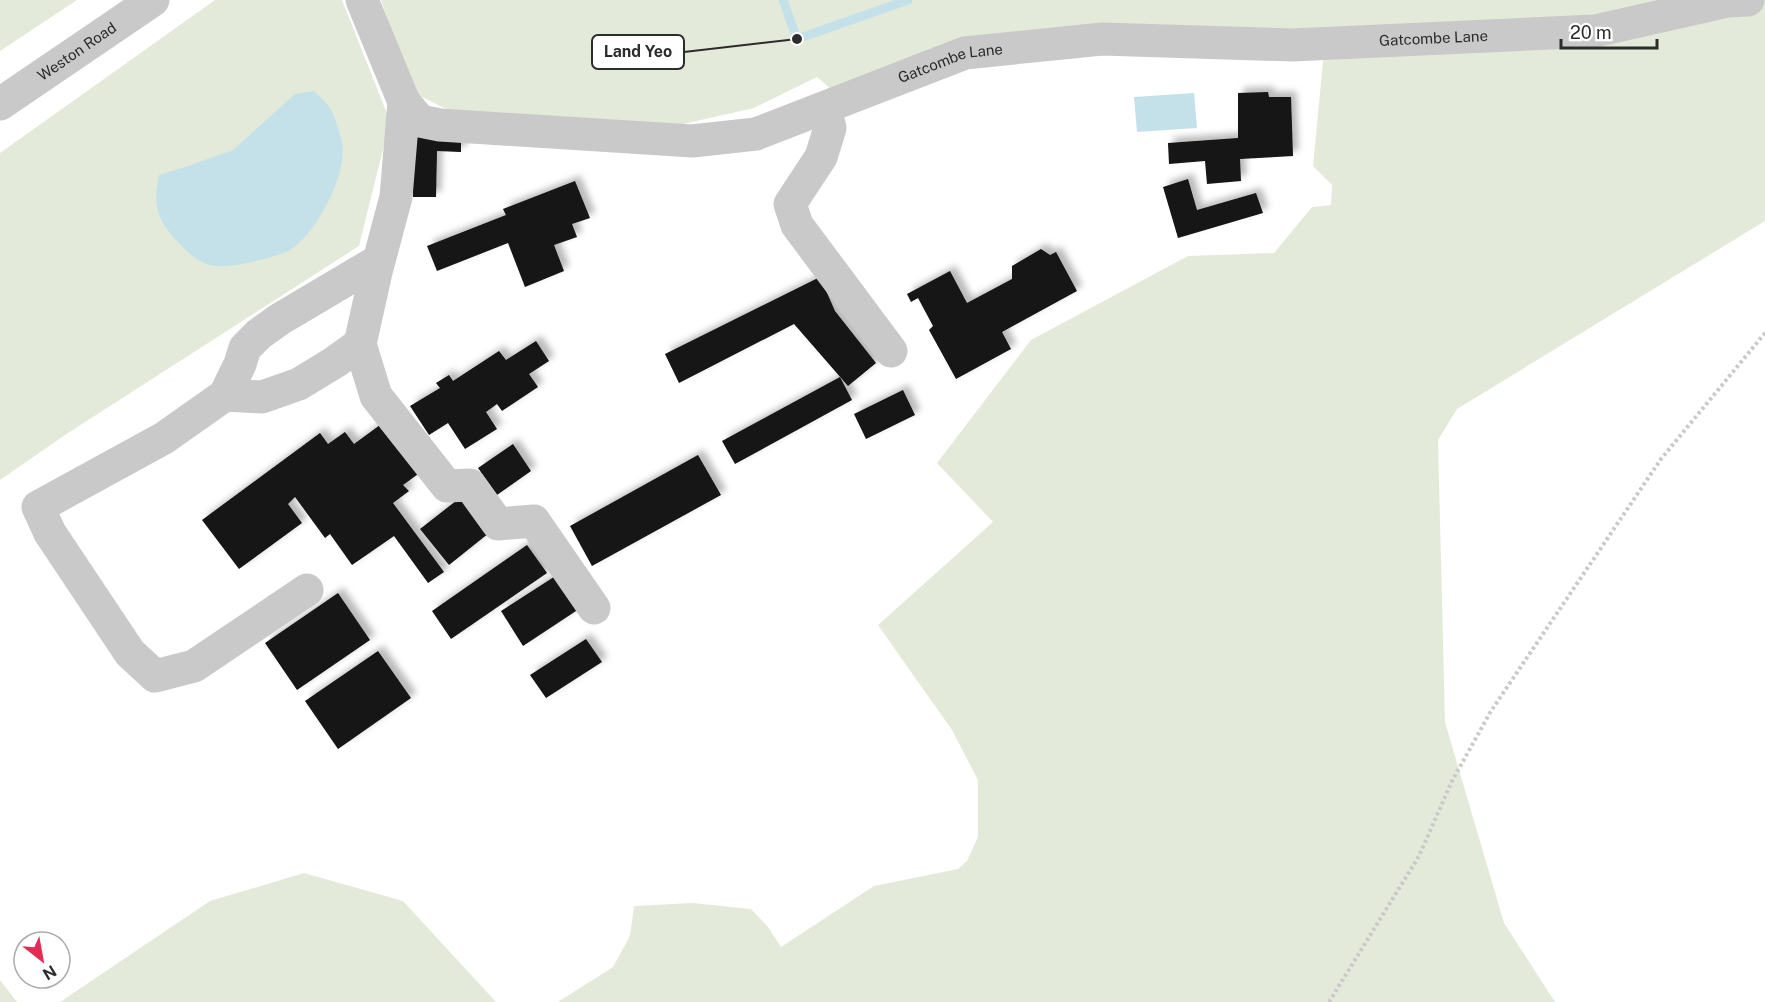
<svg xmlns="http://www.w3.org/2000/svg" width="1765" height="1002" font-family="'Public Sans',sans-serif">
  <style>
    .green { fill: #e4ead9 }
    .water { fill: #c4e1ea }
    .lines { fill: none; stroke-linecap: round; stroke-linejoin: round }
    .stream { stroke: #c4e1ea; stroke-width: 9 }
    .building { fill: #131313; filter: url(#shadow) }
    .path { stroke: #c9c9c9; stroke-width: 4; stroke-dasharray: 3 3; stroke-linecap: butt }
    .minor { stroke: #c9c9c9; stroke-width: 33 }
    .labels { text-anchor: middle; stroke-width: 6; stroke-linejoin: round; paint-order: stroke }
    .street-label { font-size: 15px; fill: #2c2c2c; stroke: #fff }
    .leader { fill: none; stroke: #2c2c2c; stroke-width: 2 }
    .callout-dot { fill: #2c2c2c; stroke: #fff; stroke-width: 2 }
    .callout { fill: #fff; stroke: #2c2c2c; stroke-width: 2 }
    .callout-label { font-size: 16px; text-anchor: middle; font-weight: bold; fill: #2c2c2c }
  </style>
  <defs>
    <filter id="shadow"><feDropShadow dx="5.5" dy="-5.5" stdDeviation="3" flood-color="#0004"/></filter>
  </defs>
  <rect width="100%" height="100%" fill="#fff"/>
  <g class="green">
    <path d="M0 0H77L0 51Z"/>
    <path d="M215 0H342L390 121 359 246 68 433 0 480V153Z"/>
    <path d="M381 0H1765V221L1457 409 1438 440 1445 722 1504 923 1555 1002H558L613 967 630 936 634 906 693 903 751 909 768 927 781 947 874 886 958 869 967 861 978 837V780L952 730 878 625 993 522 937 463 1031 340 1188 256 1274 253 1312 207 1331 205 1332 185 1313 166 1324 51 1033 55 833 91 817 77 754 108 679 125 450 111 418 95 408 78Z"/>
    <path d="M304 873 403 901 496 1002H60L210 901Z"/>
    <path d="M0 980 17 1002H0Z"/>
  </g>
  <g class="water">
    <path d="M314 91C319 96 326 102 330 108 335 116 340 133 342 142 348 174 317 233 290 250 277 257 229 269 215 266 199 264 187 252 177 241 156 219 153 204 159 175L185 167 233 150 295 94Z"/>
    <path d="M1194 93 1197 128 1137 132 1134 97Z"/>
  </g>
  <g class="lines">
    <path class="stream" d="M783 0 797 39 908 0"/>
  </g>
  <g class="building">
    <path d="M1268 92 1269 97H1291L1293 156 1240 159 1241 181 1207 184 1205 161 1169 164 1168 143 1238 138V93Z"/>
    <path d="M413 137H461V152L437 151 436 197H413Z"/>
    <path d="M1188 179 1197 210 1256 193 1263 213 1178 238 1163 187Z"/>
    <path d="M575 181 590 218 572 224 577 237 554 245 564 271 525 287 508 243 437 271 427 246 506 215 503 209Z"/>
    <path d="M1041 249 1050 255 1056 252 1077 291 1002 332 1011 349 956 379 929 330 933 326 918 298 911 302 907 294 950 271 967 303 1012 279V266Z"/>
    <path d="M820 277 835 311 876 363 848 386 794 324 679 383 665 354Z"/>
    <path d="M536 341 549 361 529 374 538 387 502 411 497 404 486 412 497 429 465 449 448 423 429 435 410 406 440 388 436 383 449 375 453 381 499 351 506 360Z"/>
    <path d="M840 377 852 400 735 464 722 441Z"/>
    <path d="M903 390 915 415 866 439 854 414Z"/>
    <path d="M380 425 425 469 403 485 409 491 393 503 444 572 428 583 394 536 352 565 330 534 325 538 295 497 288 504 302 523 239 569 202 520 320 433 328 444 345 432 354 444Z"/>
    <path d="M513 444 531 471 497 495 478 468Z"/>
    <path d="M698 455 721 495 592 566 570 526Z"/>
    <path d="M461 497 489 533 449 565 420 529Z"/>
    <path d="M527 545 547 573 451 639 432 611Z"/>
    <path d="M557 575 579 609 523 646 501 611Z"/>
    <path d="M338 593 370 640 297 690 265 643Z"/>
    <path d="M586 639 602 662 546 698 530 675Z"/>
    <path d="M378 651 411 698 338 749 305 701Z"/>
  </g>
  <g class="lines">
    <path class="path" d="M1329 1002 1419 856 1452 781 1491 711 1661 459 1765 333"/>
    <g class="minor">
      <path id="s1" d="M362 0 404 102 420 121 440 125 692 141 756 134 965 53 1102 39 1292 45 1595 31 1728 1 1748 0"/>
      <path d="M404 102 396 197 376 272 360 344 376 396 447 486 470 485 498 524 534 521 594 608"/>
      <path id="s2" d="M0 104 153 0"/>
      <path d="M825 108 830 128 821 157 790 204 797 225 891 351"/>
      <path d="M225 395 240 364 245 348 259 334 280 319 378 261"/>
      <path d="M307 590 194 666 155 676 130 653 50 533 38 507 164 438 225 395 262 397 299 384 335 362 360 344"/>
    </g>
  </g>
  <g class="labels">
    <g class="street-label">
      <text dy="5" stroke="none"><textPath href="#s1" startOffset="1166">Gatcombe Lane</textPath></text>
      <text dy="5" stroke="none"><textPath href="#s2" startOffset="93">Weston Road</textPath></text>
      <text dy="5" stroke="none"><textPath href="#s1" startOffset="680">Gatcombe Lane</textPath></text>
    </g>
  </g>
  <path class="leader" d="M797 39L684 52"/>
  <circle class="callout-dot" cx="797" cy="39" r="6"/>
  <rect class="callout" x="592" y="35" width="92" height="34" rx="6"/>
  <g class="callout-label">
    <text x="638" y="57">Land Yeo</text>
  </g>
  <g transform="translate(42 960) rotate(149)"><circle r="28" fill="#ffffff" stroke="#ababab" stroke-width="1.5"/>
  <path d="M0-4.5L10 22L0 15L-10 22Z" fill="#e42c54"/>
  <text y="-9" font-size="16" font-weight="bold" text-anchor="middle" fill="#2c2c2c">N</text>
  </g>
  <path d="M1561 39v9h96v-9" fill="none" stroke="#2c2c2c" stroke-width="3"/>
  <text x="1570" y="39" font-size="18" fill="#2c2c2c" stroke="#ffffff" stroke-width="4.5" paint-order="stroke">20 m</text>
</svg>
